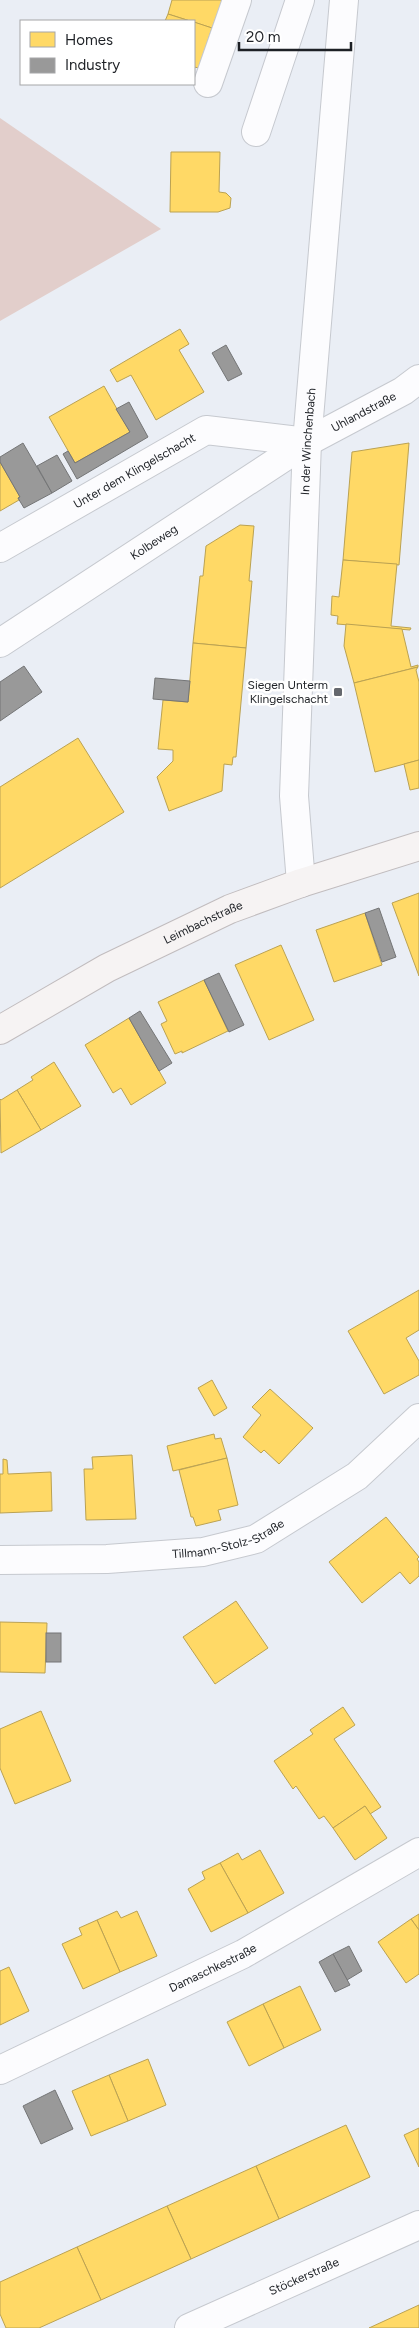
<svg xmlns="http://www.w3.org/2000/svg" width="419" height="2328" font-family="Figtree,sans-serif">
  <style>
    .green { fill: #e2cecb }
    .homes { fill: #ffd966; stroke: #bba252 }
    .industry { fill: #999; stroke: #747576 }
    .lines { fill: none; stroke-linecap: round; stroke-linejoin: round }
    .minor-casing { stroke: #c6c9cf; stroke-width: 30 }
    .major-casing { stroke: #c1bcbe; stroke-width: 30 }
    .minor { stroke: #fcfcfe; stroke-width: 28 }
    .major { stroke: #f6f3f3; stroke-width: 28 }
    .poi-dot { fill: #65686e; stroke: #fff; stroke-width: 2 }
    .labels { text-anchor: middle; stroke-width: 5; stroke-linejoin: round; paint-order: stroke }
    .street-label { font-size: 12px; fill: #1d2025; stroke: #fff }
    .poi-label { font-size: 12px; fill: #1d2025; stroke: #fff; text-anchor: end }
  </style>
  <rect width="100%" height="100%" fill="#eaeef5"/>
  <path class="green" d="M0 118 161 229 0 321Z"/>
  <g class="homes">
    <path d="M172 0H223L212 28 168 14Z"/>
    <path d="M168 14 190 21H165Z"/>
    <path d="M194 22 212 28 199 68 194 67Z"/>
    <path d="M171 152H220L219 192 226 193 231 198 230 208 218 212H170Z"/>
    <path d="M180 329 189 344 179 350 204 392 156 420 131 375 117 382 110 370Z"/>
    <path d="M104 386 130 432 75 463 49 417Z"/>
    <path d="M409 443 399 565 343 560 352 452Z"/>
    <path d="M0 462 20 497 18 498 19 500 0 511Z"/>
    <path d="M240 525 254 526 249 581H252L246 648 193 643 200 576H203L206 546Z"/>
    <path d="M343 560 397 564 391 626 411 628 410 630 337 624 338 616 331 615 332 596 339 597Z"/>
    <path d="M346 624 402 629 411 667 418 665V667L354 683 344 646Z"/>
    <path d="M193 643 246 648 236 757H233L232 765 224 764 222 791 169 811 157 777 173 761V750L158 749 163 700 188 702Z"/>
    <path d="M418 667 416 670 419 682V760L375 772 354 683Z"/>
    <path d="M78 738 124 812 0 888V787Z"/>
    <path d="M419 760V788L410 790 404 764Z"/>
    <path d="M419 893V976L392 903Z"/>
    <path d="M365 913 382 965 334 982 316 930Z"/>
    <path d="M281 945 314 1020 269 1040 235 965Z"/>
    <path d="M204 980 228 1031 182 1053V1051L175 1054 161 1024 167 1021 158 1002Z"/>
    <path d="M129 1018 166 1083 131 1105 121 1088 113 1093 85 1045Z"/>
    <path d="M54 1062 81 1106 41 1130 17 1090 33 1080 31 1077Z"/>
    <path d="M17 1090 41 1130 1 1153 0 1099 1 1100Z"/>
    <path d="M419 1290V1330L406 1338 419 1361V1375L384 1394 348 1331Z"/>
    <path d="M212 1380 227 1408 214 1416 198 1388Z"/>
    <path d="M270 1389 313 1428 279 1464 264 1450 261 1453 243 1437 261 1415 252 1407Z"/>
    <path d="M214 1434 215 1439 221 1438 227 1458 173 1471 167 1446Z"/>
    <path d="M132 1455 136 1519 86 1520 84 1469H93L92 1457Z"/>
    <path d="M227 1458 238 1505 218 1510 221 1520 196 1526 193 1517H191L179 1470Z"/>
    <path d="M3 1459 7 1460 8 1474 51 1472 52 1511 0 1513V1474H3Z"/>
    <path d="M386 1517 419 1557 417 1559 419 1562V1576L410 1584 400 1572 362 1603 329 1562Z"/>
    <path d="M236 1601 268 1648 215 1684 183 1637Z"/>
    <path d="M0 1622 47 1623 45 1673 0 1672Z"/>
    <path d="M343 1707 355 1725 334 1739 381 1807 370 1814 365 1806 333 1828 324 1816 319 1819 296 1786 293 1789 274 1761 313 1734 310 1730Z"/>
    <path d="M41 1711 71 1781 15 1804 0 1768V1729Z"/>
    <path d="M365 1806 387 1838 355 1860 333 1828Z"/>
    <path d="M260 1850 284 1893 248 1913 220 1863 238 1853 242 1860Z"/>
    <path d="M220 1863 248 1913 211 1932 188 1889 205 1879 202 1872Z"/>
    <path d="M117 1911 121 1918 137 1911 157 1956 120 1972 97 1920Z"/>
    <path d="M419 1914V1930L411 1919Z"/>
    <path d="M411 1919 419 1930V1974L406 1983 378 1942Z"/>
    <path d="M97 1920 120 1972 83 1989 62 1944 82 1935 79 1928Z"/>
    <path d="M9 1967 29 2011 0 2025V1971Z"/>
    <path d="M300 1986 321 2030 284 2048 263 2004Z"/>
    <path d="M263 2004 284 2048 249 2066 227 2022Z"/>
    <path d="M148 2059 166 2105 128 2121 109 2075Z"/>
    <path d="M109 2075 128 2121 91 2136 72 2091Z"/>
    <path d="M346 2125 370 2177 279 2219 256 2166Z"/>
    <path d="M419 2128V2167L404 2135Z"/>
    <path d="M256 2166 279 2219 191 2259 167 2206Z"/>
    <path d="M167 2206 191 2259 101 2300 77 2247Z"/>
    <path d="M77 2247 101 2300 39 2328H6L0 2314V2282Z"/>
    <path d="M419 2305V2328H369L382 2322Z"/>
  </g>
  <g class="industry">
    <path d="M226 345 242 374 228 381 212 353Z"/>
    <path d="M129 402 148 437 77 479 63 454 68 451 75 463 130 432 116 409Z"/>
    <path d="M23 443 52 493 24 508 18 498 20 497 0 462V457Z"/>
    <path d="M57 455 72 481 52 493 37 466Z"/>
    <path d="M24 666 42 692 0 721V682Z"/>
    <path d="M155 678 190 681 188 702 153 699Z"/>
    <path d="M379 908 396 957 382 962 365 913Z"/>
    <path d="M219 973 244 1025 229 1032 204 980Z"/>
    <path d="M140 1011 172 1063 159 1071 129 1018Z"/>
    <rect x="46" y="1633" width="15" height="29"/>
    <path d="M349 1946 362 1971 347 1980 333 1954Z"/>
    <path d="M333 1954 350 1985 335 1992 319 1962Z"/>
    <path d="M55 2090 73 2129 41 2144 23 2106Z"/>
  </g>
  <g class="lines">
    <g class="minor-casing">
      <g id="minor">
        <path d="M208 83 237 0"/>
        <path d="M256 132 300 0"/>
        <path id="s1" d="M0 548 206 430 307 442"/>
        <path id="s2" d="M0 643 307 442 403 391 419 379"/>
        <path id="s3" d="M301 883 294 796 307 442 344 0"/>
        <path id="s4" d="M0 1560 107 1559 203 1552 256 1539 357 1476 419 1418"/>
        <path id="s5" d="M0 2070 243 1954 419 1852"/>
        <path id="s6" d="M189 2328 419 2225"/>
      </g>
    </g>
    <g class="major-casing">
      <g id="major">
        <path id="s7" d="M0 1030 107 968 230 909 301 883 419 846"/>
      </g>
    </g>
    <use href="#minor" class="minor"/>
    <use href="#major" class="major"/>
  </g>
  <rect class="poi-dot" x="333" y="687" width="10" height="10" rx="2.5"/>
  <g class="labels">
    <g class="street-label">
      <text dy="4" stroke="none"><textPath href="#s2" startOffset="431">Uhlandstraße</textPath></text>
      <text dy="4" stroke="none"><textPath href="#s3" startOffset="442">In der Winchenbach</textPath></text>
      <text dy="4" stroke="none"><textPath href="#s1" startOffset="155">Unter dem Klingelschacht</textPath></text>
      <text dy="4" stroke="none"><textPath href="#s2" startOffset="184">Kolbeweg</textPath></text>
      <text dy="4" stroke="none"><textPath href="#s7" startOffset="230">Leimbachstraße</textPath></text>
      <text dy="4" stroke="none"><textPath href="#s4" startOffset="231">Tillmann-Stolz-Straße</textPath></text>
      <text dy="4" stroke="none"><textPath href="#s5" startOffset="236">Damaschkestraße</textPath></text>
      <text dy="4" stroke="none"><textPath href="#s6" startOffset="126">Stöckerstraße</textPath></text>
    </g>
    <g class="poi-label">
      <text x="328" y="689">Siegen Unterm<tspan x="328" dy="14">Klingelschacht</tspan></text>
    </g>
  </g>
  <rect x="20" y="20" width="175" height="65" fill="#ffffff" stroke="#a5a6a8"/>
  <rect x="30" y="32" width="25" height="15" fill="#ffd966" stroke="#a5a6a8"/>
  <text x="65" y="45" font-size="15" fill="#1d2025">Homes</text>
  <rect x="30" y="58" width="25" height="15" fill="#999999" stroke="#a5a6a8"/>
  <text x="65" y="70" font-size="15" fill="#1d2025">Industry</text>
  <path d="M239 42v8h112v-8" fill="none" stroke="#1d2025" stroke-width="2.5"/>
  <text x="246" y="42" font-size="15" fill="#1d2025" stroke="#ffffff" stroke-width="4" paint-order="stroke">20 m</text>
</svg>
